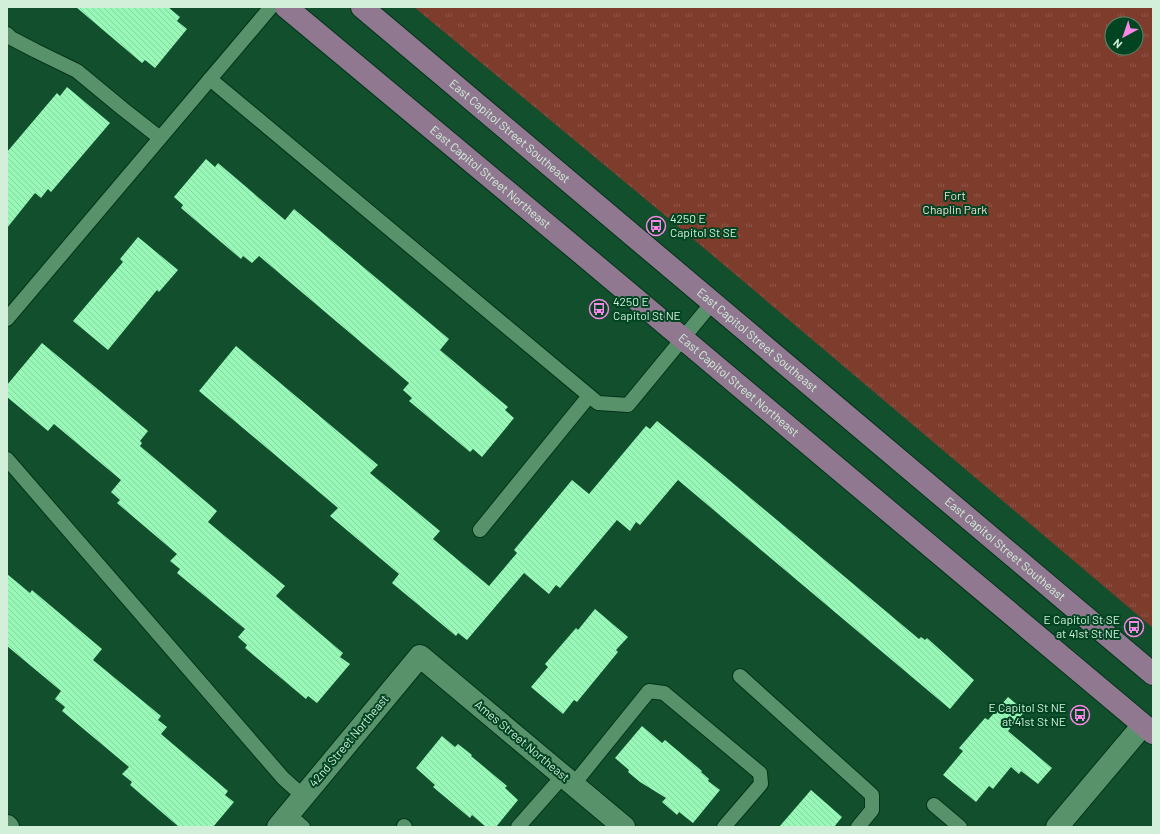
<svg xmlns="http://www.w3.org/2000/svg" width="1160" height="834" font-family="Barlow,sans-serif">
  <style>
    .park { fill: url(#park-tufts); fill-rule: evenodd }
    .building { fill: url(#building-back-hatch) }
    .lines { fill: none; stroke-linecap: round; stroke-linejoin: round }
    .lane-casing { stroke: #033319; stroke-width: 16 }
    .street-casing { stroke: #033319; stroke-width: 24 }
    .primary-casing { stroke: #033319; stroke-width: 24 }
    .lane { stroke: #58926b; stroke-width: 14 }
    .street { stroke: #58926b; stroke-width: 22 }
    .primary { stroke: #907990; stroke-width: 22 }
    .labels { text-anchor: middle; stroke-width: 4; stroke-linejoin: round; paint-order: stroke }
    .street-label { font-size: 12px; fill: #d1efd9; stroke: #014422 }
    .park-label { font-size: 12px; fill: #f6dbd4; stroke: #014422 }
    .poi-label { font-size: 12px; fill: #d1efd9; stroke: #014422; text-anchor: start }
  </style>
  <defs>
    <pattern id="park-tufts" width="24" height="20" patternUnits="userSpaceOnUse"><rect width="24" height="20" fill="#7e3c2d"/><path d="M3 7l-1-3M5 7V3M7 7l1-3M15 17l-1-3M17 17v-4M19 17l1-3" fill="none" stroke="#8f584b"/></pattern>
    <pattern id="building-back-hatch" width="6" height="6" patternUnits="userSpaceOnUse"><rect width="6" height="6" fill="#97f8b7"/><path d="M-1 5l2 2M0 0l6 6M5-1l2 2" fill="none" stroke="#85d59f"/></pattern>
  </defs>
  <rect width="100%" height="100%" fill="#124f2d"/>
  <path class="park" d="M414 7H1153V628L685 232ZM1112 24H1136V48H1112Z"/>
  <g class="building">
    <path d="M76 7H168L180 17 177 21 187 29 155 68 145 60 142 63Z"/>
    <path d="M67 87 110 123 51 192 48 189 41 198 35 193 7 228V152L57 93 60 96Z"/>
    <path d="M206 159 215 167 218 163 285 220 294 209 449 339 440 350 508 407 505 410 514 418 482 457 473 449 470 452 409 401 412 398 403 390 409 383 259 256 252 263 243 256 241 259 181 208 183 205 174 197Z"/>
    <path d="M138 237 178 270 159 292 157 290 108 350 73 321 123 262 120 259Z"/>
    <path d="M42 343 148 431 140 441 142 443 140 446 217 511 208 522 285 586 276 596 343 653 340 657 350 664 317 703 308 696 306 699 245 648 247 645 238 637 245 629 177 573 180 569 170 561 177 554 117 503 120 500 111 492 121 480 54 424 48 431 7 397V385Z"/>
    <path d="M236 346 378 465 370 473 440 531 433 539 489 586 517 553 514 550 572 480 589 494 646 426 650 429 657 421 716 469 919 639 921 637 925 640 927 638 974 680 950 709 678 480 640 525 636 522 630 531 617 520 560 588 556 585 549 594 524 573 467 640 458 633 456 636 392 583 399 574 330 516 338 508 199 391Z"/>
    <path d="M7 574 30 593 32 590 102 649 93 660 161 716 158 720 167 727 161 734 228 791 225 795 234 802 213 827H179L130 785 132 782 122 774 129 767 62 711 65 707 55 699 61 691 7 646Z"/>
    <path d="M595 609 628 637 616 650 618 652 577 702 574 700 563 714 531 687 548 667 545 664 576 628 578 630Z"/>
    <path d="M1008 697 1025 711 1008 731 1052 768 1038 784 1021 771 1019 774 1011 767 993 789 989 786 976 802 943 775 963 751 959 748 985 718 988 720Z"/>
    <path d="M642 726 662 743 665 740 702 771 701 772 709 779 708 781 720 790 693 823 679 812 677 815 662 802 666 798 640 782 628 772 629 770 615 758Z"/>
    <path d="M442 736 455 747 458 744 472 755 471 756 507 786 505 788 518 800 496 827H486L472 815 470 818 433 787 435 785 416 768Z"/>
    <path d="M811 790 842 817 834 827H779Z"/>
  </g>
  <g class="lines">
    <g class="lane-casing">
      <g id="lane">
        <path d="M7 34 11 38 36 51 77 71 123 109 160 138"/>
        <path d="M210 79 598 403 628 405 712 303"/>
        <path d="M7 319 271 7"/>
        <path d="M7 459 283 778 303 796"/>
        <path d="M480 530 589 396"/>
        <path d="M740 676 872 795V810L858 827"/>
        <path d="M573 785 649 691 664 693 760 773 761 784 724 827"/>
        <path d="M934 805 960 827"/>
        <path d="M288 814 303 827"/>
        <path d="M404 826 405 827"/>
        <path d="M518 827 563 776"/>
      </g>
    </g>
    <g class="street-casing">
      <g id="street">
        <path d="M7 826 8 827"/>
        <path d="M278 827 420 656 624 827"/>
        <path d="M1057 827 1143 725"/>
      </g>
    </g>
    <g class="primary-casing">
      <g id="primary">
        <path id="s1" d="M286 7 569 243 1153 733"/>
        <path id="s2" d="M362 7 1153 674"/>
      </g>
    </g>
    <use href="#lane" class="lane"/>
    <use href="#street" class="street"/>
    <use href="#primary" class="primary"/>
  </g>
  <defs>
    <g id="bus-ring" transform="scale(1)"><circle r="9.5" fill="#014422" stroke="#fa87e7" stroke-width="1.5"/><path d="M-5-6H5V4H4V6H2V4H-2V6H-4V4H-5ZM-3.5-4V0h7V-4ZM-3.5 1.2v1.5H-2V1.2ZM2 1.2v1.5H3.5V1.2Z" fill="#fa87e7"/></g>
  </defs>
  <g fill-rule="evenodd">
    <use href="#bus-ring" x="656" y="226"/>
    <use href="#bus-ring" x="599" y="309"/>
    <use href="#bus-ring" x="1134" y="627"/>
    <use href="#bus-ring" x="1080" y="715"/>
  </g>
  <g class="labels">
    <g class="street-label">
      <text dy="4" stroke="none"><textPath href="#s2" startOffset="193">East Capitol Street Southeast</textPath></text>
      <text dy="4" stroke="none"><textPath href="#s1" startOffset="266">East Capitol Street Northeast</textPath></text>
      <text dy="4" stroke="none"><textPath href="#s2" startOffset="517">East Capitol Street Southeast</textPath></text>
      <text dy="4" stroke="none"><textPath href="#s1" startOffset="590">East Capitol Street Northeast</textPath></text>
      <text dy="4" stroke="none"><textPath href="#s2" startOffset="841">East Capitol Street Southeast</textPath></text>
      <text transform="translate(349 741) rotate(-50)" y="4">42nd Street Northeast</text>
      <text transform="translate(522 741) rotate(40)" y="4">Ames Street Northeast</text>
    </g>
    <g class="park-label">
      <text x="955" y="200">Fort<tspan x="955" dy="14">Chaplin Park</tspan></text>
    </g>
    <g class="poi-label">
      <text x="670" y="223">4250 E<tspan x="670" dy="14">Capitol St SE</tspan></text>
      <text x="613" y="306">4250 E<tspan x="613" dy="14">Capitol St NE</tspan></text>
      <text x="1120" y="624" text-anchor="end">E Capitol St SE<tspan x="1120" dy="14">at 41st St NE</tspan></text>
      <text x="1066" y="712" text-anchor="end">E Capitol St NE<tspan x="1066" dy="14">at 41st St NE</tspan></text>
    </g>
  </g>
  <rect width="1160" height="834" fill="none" stroke="#d1efd9" stroke-width="16"/>
  <g transform="translate(1124 36) rotate(220)"><circle r="19" fill="#014422" stroke="#54886b"/>
  <path d="M0-3L7 15L0 10L-7 15Z" fill="#fa87e7"/>
  <text y="-6" font-size="11" font-weight="bold" text-anchor="middle" fill="#d1efd9">N</text>
  </g>
</svg>
